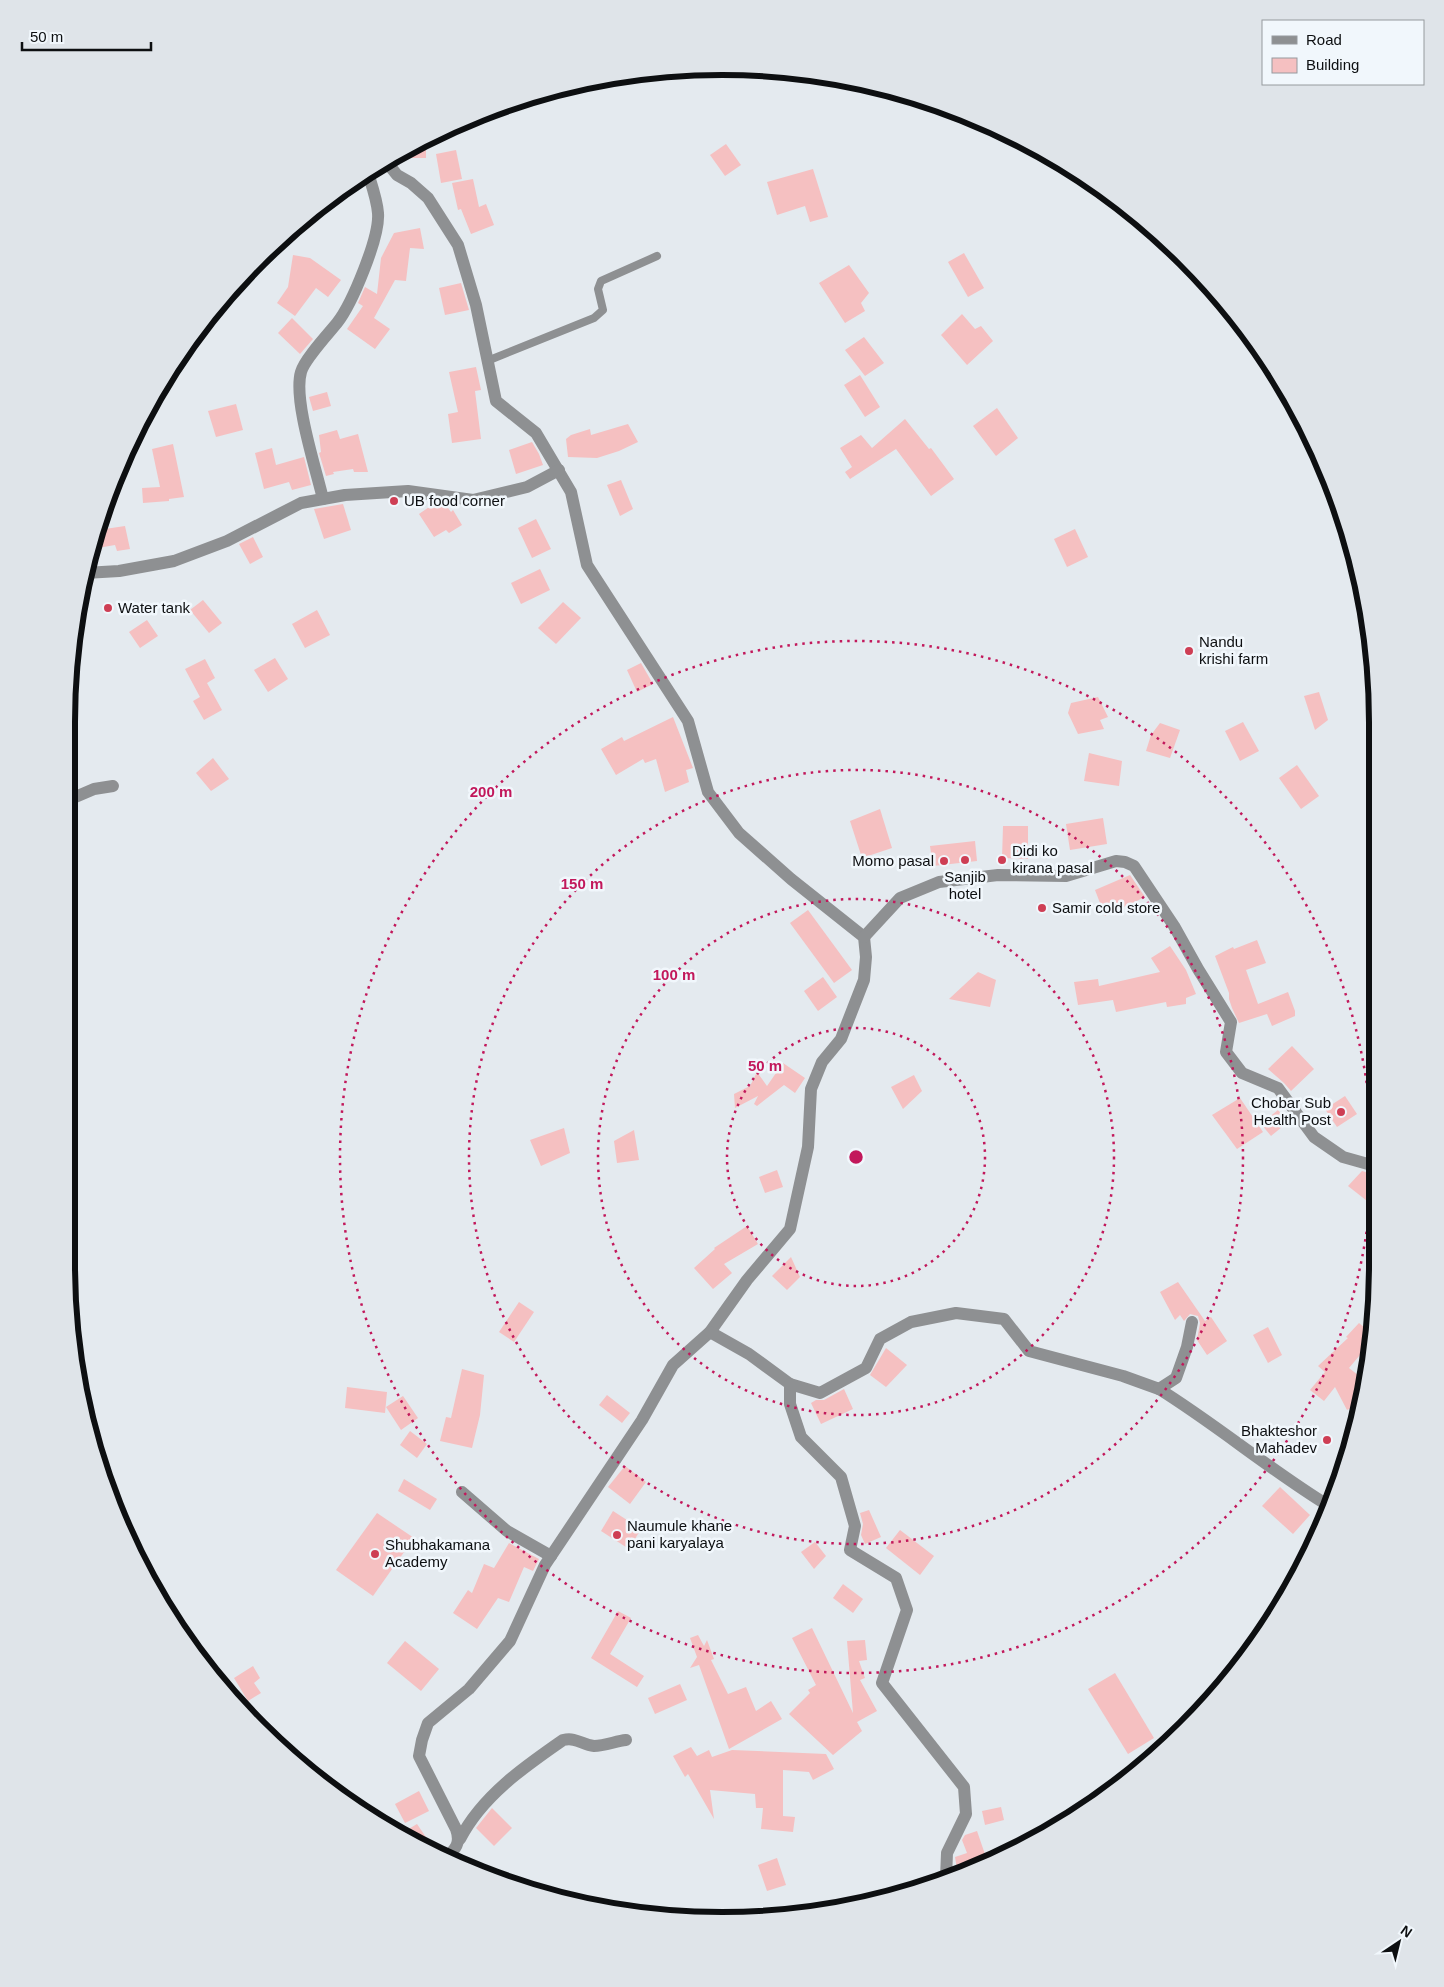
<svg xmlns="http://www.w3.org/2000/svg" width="1444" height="1987" font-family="Arial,sans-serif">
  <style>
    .building { fill: #f5c0c1 }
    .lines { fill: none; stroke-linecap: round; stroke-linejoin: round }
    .service { stroke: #8e9092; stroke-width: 8 }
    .minor { stroke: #8e9092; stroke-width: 12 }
    .ring { fill: none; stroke: #c2185b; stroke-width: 2.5; stroke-dasharray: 2.5 5 }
    .poi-dot { fill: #ce3e54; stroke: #f1f7fc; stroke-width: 2 }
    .labels { text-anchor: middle; stroke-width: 5; stroke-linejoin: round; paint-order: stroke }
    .poi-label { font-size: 15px; fill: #0d0f11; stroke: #f1f7fc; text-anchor: start }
    .rim { fill: none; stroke: #0d0f11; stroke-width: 6 }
    .centre { fill: #c2185b; stroke: #f1f7fc; stroke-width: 2.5 }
    .ring-label { font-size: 15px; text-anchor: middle; font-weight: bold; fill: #c2185b; stroke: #f1f7fc; stroke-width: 5; stroke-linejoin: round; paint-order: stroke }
  </style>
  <rect width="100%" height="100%" fill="#e4eaef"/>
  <g class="building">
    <path d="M426 140V158H394L392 156Z"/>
    <path d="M726 144 741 165 725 176 710 155Z"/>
    <path d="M456 150 462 179 441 183 436 154Z"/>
    <path d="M813 169 828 217 810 222 805 206 777 215 767 182Z"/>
    <path d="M473 179 479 207 486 204 494 225 471 234 461 209 458 210 452 183Z"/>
    <path d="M420 228 424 249 410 248 406 281 395 280 374 318 390 329 375 349 347 329 363 306 358 303 365 287 377 294 381 258 394 233Z"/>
    <path d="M964 253 984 288 968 297 948 262Z"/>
    <path d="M293 255 310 258 341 280 328 297 316 288 295 316 277 303 288 287Z"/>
    <path d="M849 265 869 293 861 303 865 311 845 323 819 283Z"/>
    <path d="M461 283 469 310 445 315 439 288Z"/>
    <path d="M962 314 975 329 981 326 993 341 967 365 941 335Z"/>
    <path d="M292 318 313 339 300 354 278 333Z"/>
    <path d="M864 337 884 363 865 376 845 350Z"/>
    <path d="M476 367 481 390 475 391 481 439 452 443 448 414 458 412 449 372Z"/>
    <path d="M860 375 880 407 865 417 844 385Z"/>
    <path d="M327 392 331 406 313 411 309 397Z"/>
    <path d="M236 404 243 430 216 437 208 411Z"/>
    <path d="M997 408 1018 438 996 456 973 426Z"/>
    <path d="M905 419 929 449 931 448 954 479 931 496 896 449 850 479 845 472 852 467 840 448 861 435 872 448Z"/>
    <path d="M628 424 638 442 619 451 597 458 568 457 566 439 571 435 590 429 591 435Z"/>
    <path d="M337 430 340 439 358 434 368 472H354L353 469 333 472 334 474 326 476 319 453 321 452 319 435Z"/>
    <path d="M532 442 539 454 543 465 516 474 509 450Z"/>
    <path d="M173 444 184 497 169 499V501L143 503 142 488 160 487 152 449Z"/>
    <path d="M272 448 276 465 304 457 311 485 292 490 289 482 264 489 255 453Z"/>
    <path d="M621 480 633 509 620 516 607 485Z"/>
    <path d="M435 503 445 504 451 512 453 510 462 525 449 533 446 530 434 537 419 514Z"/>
    <path d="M343 504 351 530 324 539 314 509Z"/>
    <path d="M536 519 551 549 532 558 518 528Z"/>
    <path d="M125 526 130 549 117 551 115 545 92 549 98 530Z"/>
    <path d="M1075 529 1088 557 1067 567 1054 539Z"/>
    <path d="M253 537 263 557 250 564 239 544Z"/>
    <path d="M540 569 550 590 521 604 511 583Z"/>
    <path d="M203 600 222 623 209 633 190 610Z"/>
    <path d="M563 602 581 618 556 644 538 628Z"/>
    <path d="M317 610 330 635 305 648 292 624Z"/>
    <path d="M147 620 158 636 140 648 129 632Z"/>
    <path d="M275 658 288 679 268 692 254 670Z"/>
    <path d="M205 659 215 678 207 683 222 710 204 720 193 701 200 697 185 669Z"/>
    <path d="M641 663 653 684 637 692 627 670Z"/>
    <path d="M1319 692 1328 720 1315 730 1304 696Z"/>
    <path d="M1098 697 1108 717 1100 720 1104 729 1078 734 1068 713 1071 703Z"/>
    <path d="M673 717 693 768 686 770 689 782 665 792 656 759 645 763 643 759 616 775 601 749 622 737 624 741Z"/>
    <path d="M1243 722 1259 751 1240 761 1225 731Z"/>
    <path d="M1160 723 1180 730 1170 758 1146 751 1151 735Z"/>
    <path d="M1089 753 1122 761 1119 786 1084 781Z"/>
    <path d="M213 758 229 779 211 791 196 773Z"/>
    <path d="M1297 765 1319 796 1301 809 1279 778Z"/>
    <path d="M880 809 892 848 862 858 850 821Z"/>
    <path d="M1103 818 1107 844 1070 850 1066 824Z"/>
    <path d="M1003 826H1028V859L1002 858Z"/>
    <path d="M975 841 977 861 933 866 930 846Z"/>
    <path d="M1130 875 1145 897 1105 916 1095 890Z"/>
    <path d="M808 910 852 970 834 983 790 923Z"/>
    <path d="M1257 940 1266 963 1246 970 1258 1004 1288 992 1295 1011V1016L1272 1026 1267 1014 1239 1023 1232 1008 1229 999V993L1215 956 1233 947 1234 949Z"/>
    <path d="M1170 946 1186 970 1196 994 1186 998V1004L1167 1007 1166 1002 1116 1012 1113 1000 1078 1005 1074 982 1098 979 1099 986 1160 972 1151 958Z"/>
    <path d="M978 972 996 980 990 1007 949 999Z"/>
    <path d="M823 977 837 997 818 1011 804 991Z"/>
    <path d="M1292 1046 1314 1069 1291 1091 1284 1083 1268 1069Z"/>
    <path d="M783 1063 805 1078 795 1093 784 1085 757 1106 754 1104 758 1096 735 1108 734 1094 750 1086 757 1072 767 1086Z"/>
    <path d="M914 1075 922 1091 903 1109 891 1087Z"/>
    <path d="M1345 1096 1357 1114 1337 1127 1325 1109Z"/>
    <path d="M1240 1098 1263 1132 1237 1149 1212 1115Z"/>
    <path d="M1278 1110 1288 1122 1271 1136 1261 1124Z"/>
    <path d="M564 1128 570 1153 541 1166 530 1140Z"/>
    <path d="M634 1130 639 1160 617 1163 614 1141Z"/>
    <path d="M777 1170 783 1187 765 1193 759 1177Z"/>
    <path d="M1362 1171 1376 1175V1208L1348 1186Z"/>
    <path d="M747 1226 758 1244 724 1264 732 1273 713 1289 694 1268 715 1249 714 1248Z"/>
    <path d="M791 1257 800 1277 787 1290 772 1276Z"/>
    <path d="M1178 1282 1205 1321 1211 1317 1227 1341 1207 1355 1197 1340 1200 1323 1198 1316 1190 1314 1184 1321 1180 1315 1175 1320 1160 1292Z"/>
    <path d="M519 1302 534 1312 514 1342 499 1332Z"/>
    <path d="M1359 1323 1372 1334 1369 1352 1365 1349 1349 1368 1363 1379 1359 1386 1362 1393 1361 1403 1347 1410 1335 1387 1324 1401 1310 1390 1325 1372 1318 1366 1348 1338 1346 1337Z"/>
    <path d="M1268 1327 1282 1355 1268 1363 1253 1335Z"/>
    <path d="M886 1348 907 1365 886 1387 870 1375Z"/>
    <path d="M462 1369 484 1375 480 1415 472 1448 440 1441 446 1417 451 1418Z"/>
    <path d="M347 1387 387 1392 385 1413 345 1408Z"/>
    <path d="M844 1389 853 1409 821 1424 811 1403 816 1400H824Z"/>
    <path d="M607 1395 630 1413 622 1423 599 1405Z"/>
    <path d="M403 1396 418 1418 401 1430 386 1407Z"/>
    <path d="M410 1431 427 1444 417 1458 400 1445Z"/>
    <path d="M625 1466 646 1482 630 1504 608 1487Z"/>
    <path d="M404 1479 437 1499 430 1510 398 1491Z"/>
    <path d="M1280 1487 1310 1515 1293 1534 1262 1506Z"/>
    <path d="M869 1510 881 1537 865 1544 861 1535 863 1524 860 1513Z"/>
    <path d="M613 1511 641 1529 629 1549 601 1531Z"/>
    <path d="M377 1513 414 1538 373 1596 336 1570Z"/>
    <path d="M900 1530 934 1556 920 1575 886 1548Z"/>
    <path d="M815 1542 826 1556 814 1569 801 1552Z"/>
    <path d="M509 1543 539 1559 533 1571 524 1567 509 1602 498 1598 477 1629 453 1613 468 1590 472 1593 484 1564 494 1568Z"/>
    <path d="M843 1584 863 1599 853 1613 833 1598Z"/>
    <path d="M618 1611 631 1618 610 1654 644 1676 637 1687 591 1658Z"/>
    <path d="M812 1628 853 1713 847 1641 865 1640 867 1660 859 1661 865 1678 860 1680 877 1711 857 1722 862 1731 833 1755 789 1714 810 1693 808 1690 816 1685 792 1638Z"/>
    <path d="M698 1635 704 1646 707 1640 714 1659 711 1660 728 1694 746 1687 756 1711 771 1701 782 1719 729 1749 699 1665 690 1668 697 1657 690 1638Z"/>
    <path d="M405 1641 439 1669 421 1691 387 1663Z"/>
    <path d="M253 1666 260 1678 254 1683 261 1693 248 1701 234 1678Z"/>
    <path d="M1115 1673 1154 1738 1128 1754 1088 1689Z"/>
    <path d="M680 1684 687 1700 655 1714 648 1698Z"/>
    <path d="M691 1747 697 1756 709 1750 712 1757 732 1750 826 1754 834 1769 813 1780 809 1772 783 1770V1816L795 1817 793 1832 761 1829 763 1808H756L755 1794 710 1790 714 1819 688 1774 685 1777 673 1756Z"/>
    <path d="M419 1791 429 1811 405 1823 395 1804Z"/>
    <path d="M1001 1807 1004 1820 985 1825 982 1811Z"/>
    <path d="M492 1808 512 1828 494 1846 476 1828Z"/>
    <path d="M417 1824 438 1855 402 1833Z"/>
    <path d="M977 1831 988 1863 973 1871 958 1875 955 1857 967 1853 962 1840 965 1835Z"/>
    <path d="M777 1858 786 1885 767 1891 758 1865Z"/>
  </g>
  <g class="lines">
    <path class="service" d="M487 361 594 318 603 310 598 289 601 281 657 256"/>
    <g class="minor">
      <path d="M385 160 397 175 411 183 428 198 458 245 476 305 496 401 536 433 571 492 587 565 688 721 708 792 739 833 791 879 864 937 866 957 864 980 841 1039 822 1062 811 1089 808 1147 790 1229 747 1280 710 1332 673 1365 642 1420 545 1565 510 1641 469 1689 428 1723 422 1740 419 1756 456 1829C461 1843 456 1849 445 1859"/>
      <path d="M323 499C316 469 293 399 301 372 304 360 328 334 337 323 352 304 380 237 378 213 377 200 372 186 368 173"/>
      <path d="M85 573 119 571 174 561 227 541 301 503 345 495 408 491 473 500 527 487 559 470"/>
      <path d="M66 801 94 789 113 786"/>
      <path d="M864 937 900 898 939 882 998 875 1066 876 1116 861 1125 862 1134 866 1174 926 1198 969 1231 1022 1226 1052 1242 1073 1278 1088 1314 1137 1343 1157 1375 1166"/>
      <path d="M710 1332 749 1354 790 1384V1404L801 1437 841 1477 855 1526 850 1550 896 1578 907 1610 882 1683 964 1787 966 1814 947 1853 946 1878"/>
      <path d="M790 1384 820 1393 866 1368 880 1339 911 1322 956 1313 1004 1319 1029 1351 1123 1376 1159 1389 1176 1378 1187 1347 1192 1322"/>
      <path d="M1159 1389C1217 1425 1270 1470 1329 1506"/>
      <path d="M462 1492 507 1531 551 1556"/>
      <path d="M460 1839C482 1796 524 1767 563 1740 577 1737 582 1745 594 1746 605 1746 616 1741 626 1740"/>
    </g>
  </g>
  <g class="ring">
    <circle cx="856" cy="1157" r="129"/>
    <circle cx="856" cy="1157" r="258"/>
    <circle cx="856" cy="1157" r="387"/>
    <circle cx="856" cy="1157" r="516"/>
  </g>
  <g class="poi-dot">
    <circle cx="394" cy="501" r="5"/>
    <circle cx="108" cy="608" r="5"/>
    <circle cx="1189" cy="651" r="5"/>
    <circle cx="965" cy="860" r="5"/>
    <circle cx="1002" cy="860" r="5"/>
    <circle cx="944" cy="861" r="5"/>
    <circle cx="1042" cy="908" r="5"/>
    <circle cx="1341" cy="1112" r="5"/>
    <circle cx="1327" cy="1440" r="5"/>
    <circle cx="617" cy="1535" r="5"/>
    <circle cx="375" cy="1554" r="5"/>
  </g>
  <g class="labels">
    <g class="poi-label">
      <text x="404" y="506">UB food corner</text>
      <text x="118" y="613">Water tank</text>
      <text x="1199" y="647">Nandu<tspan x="1199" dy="17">krishi farm</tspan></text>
      <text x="1012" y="856">Didi ko<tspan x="1012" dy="17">kirana pasal</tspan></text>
      <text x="934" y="866" text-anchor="end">Momo pasal</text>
      <text x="965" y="882" text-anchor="middle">Sanjib<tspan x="965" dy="17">hotel</tspan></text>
      <text x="1052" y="913">Samir cold store</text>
      <text x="1331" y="1108" text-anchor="end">Chobar Sub<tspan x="1331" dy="17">Health Post</tspan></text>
      <text x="1317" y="1436" text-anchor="end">Bhakteshor<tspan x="1317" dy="17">Mahadev</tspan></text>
      <text x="627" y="1531">Naumule khane<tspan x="627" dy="17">pani karyalaya</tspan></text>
      <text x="385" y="1550">Shubhakamana<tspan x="385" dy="17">Academy</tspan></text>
    </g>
  </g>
  <path d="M0 0H1444V1987H0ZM722 75H722A647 647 0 0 1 1369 722V1265A647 647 0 0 1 722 1912H722A647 647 0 0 1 75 1265V722A647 647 0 0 1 722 75Z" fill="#dfe4e9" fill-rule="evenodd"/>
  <path class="rim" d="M722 75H722A647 647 0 0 1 1369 722V1265A647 647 0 0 1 722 1912H722A647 647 0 0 1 75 1265V722A647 647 0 0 1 722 75Z"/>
  <circle cx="856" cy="1157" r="8" class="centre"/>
  <g class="ring-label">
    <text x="491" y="797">200 m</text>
    <text x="582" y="889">150 m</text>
    <text x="674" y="980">100 m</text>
    <text x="765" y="1071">50 m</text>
  </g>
  <rect x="1262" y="20" width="162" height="65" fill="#f1f7fc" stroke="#969a9e"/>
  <rect x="1272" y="36" width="25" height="8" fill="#8e9092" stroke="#969a9e"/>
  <text x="1306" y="45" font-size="15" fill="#0d0f11">Road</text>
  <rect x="1272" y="58" width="25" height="15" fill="#f5c0c1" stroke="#969a9e"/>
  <text x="1306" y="70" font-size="15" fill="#0d0f11">Building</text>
  <g transform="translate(1399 1942) rotate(35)" stroke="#f1f7fc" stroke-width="4" paint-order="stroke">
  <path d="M0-4L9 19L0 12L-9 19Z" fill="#0d0f11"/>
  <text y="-8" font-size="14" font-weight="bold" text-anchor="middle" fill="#0d0f11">N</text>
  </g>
  <path d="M22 42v8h129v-8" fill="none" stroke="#0d0f11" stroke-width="2.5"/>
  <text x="30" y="42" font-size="15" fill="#0d0f11" stroke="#f1f7fc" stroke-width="4" paint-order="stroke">50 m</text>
</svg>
